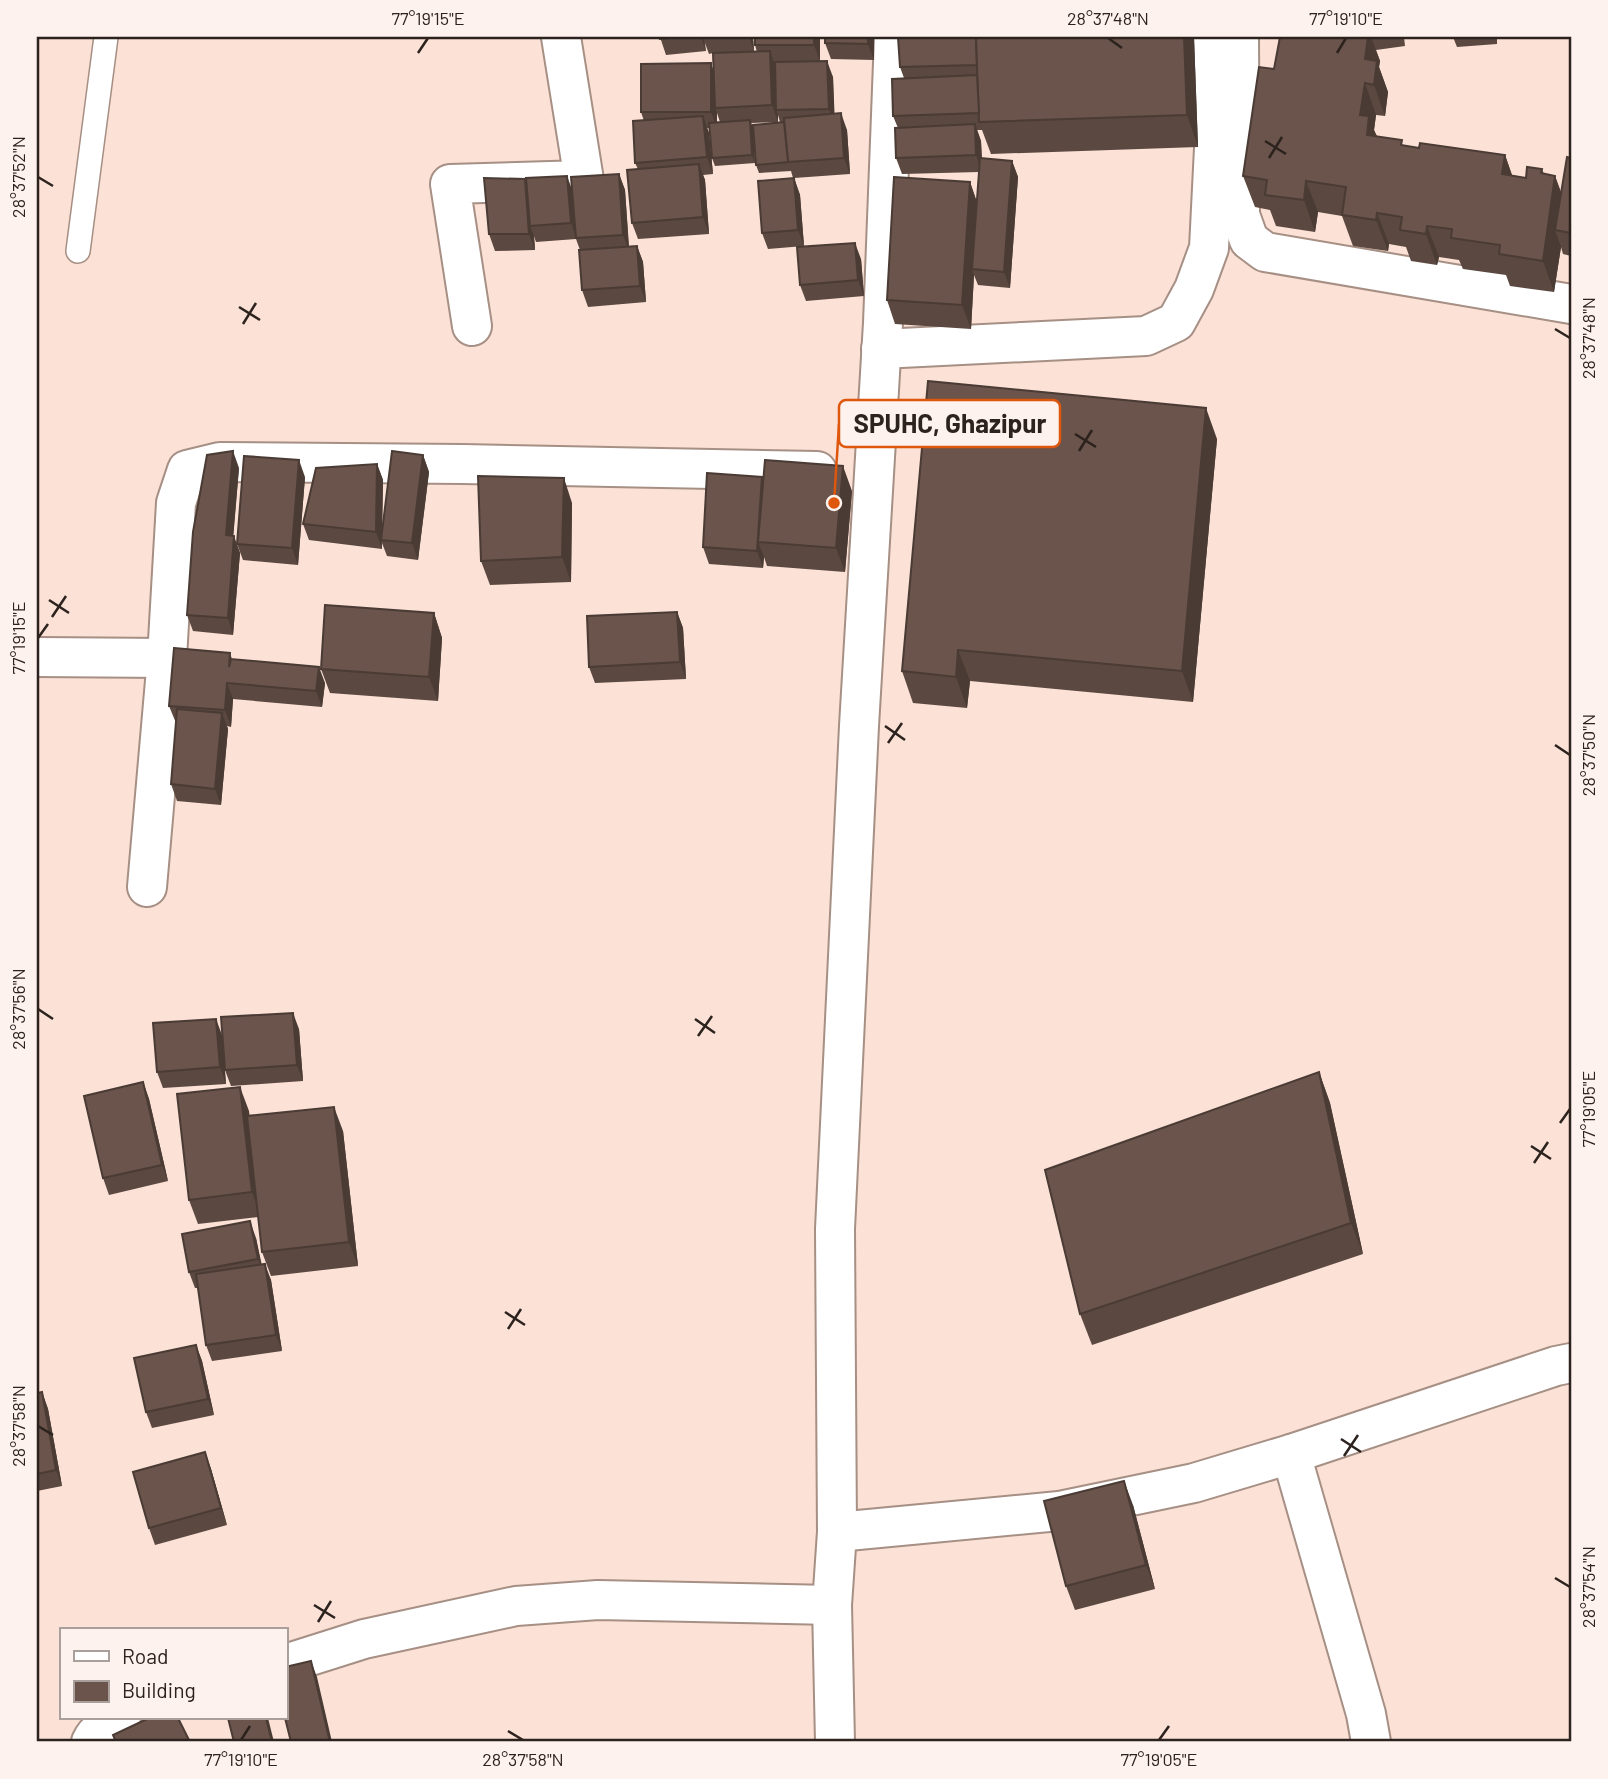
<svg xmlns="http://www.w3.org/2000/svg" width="1608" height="1779" font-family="Barlow,sans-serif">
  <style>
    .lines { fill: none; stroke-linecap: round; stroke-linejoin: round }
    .service-casing { stroke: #a68f84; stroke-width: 26 }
    .minor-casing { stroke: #a68f84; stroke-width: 42 }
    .service { stroke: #fff; stroke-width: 23 }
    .minor { stroke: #fff; stroke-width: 38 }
    .wall { fill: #5b4840; fill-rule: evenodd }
    .shaded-wall { fill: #4a3b34 }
    .building { fill: #6a544b; stroke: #4a3b34; stroke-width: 2 }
    .ticks { fill: none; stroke: #2c221e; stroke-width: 2.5 }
    .leader { fill: none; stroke: #df560d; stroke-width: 2.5 }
    .callout-dot { fill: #df560d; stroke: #fdf2ee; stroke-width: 2.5 }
    .callout { fill: #fdf2ee; stroke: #df560d; stroke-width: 2.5 }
    .callout-label { font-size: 26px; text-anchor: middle; font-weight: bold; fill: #2c221e }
    .neatline { fill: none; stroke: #2c221e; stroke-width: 2.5 }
    .ticks-label { font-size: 18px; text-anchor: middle; fill: #2c221e }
  </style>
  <rect width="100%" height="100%" fill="#fbe1d6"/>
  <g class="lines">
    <g class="service-casing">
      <path id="service" d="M78 251 106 37"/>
    </g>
    <g class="minor-casing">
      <g id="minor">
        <path d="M1239 37 1240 215 1249 240 1265 252 1571 304"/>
        <path d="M472 326 450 184 584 180 561 37"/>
        <path d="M881 349 1146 336 1176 322 1194 289 1209 248 1214 148 1210 37"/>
        <path d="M37 657 167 658"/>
        <path d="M147 887 167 658 176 503 187 470 220 462 463 464 817 471"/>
        <path d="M1291 1454 1366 1714 1371 1742"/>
        <path d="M837 1532 1059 1511 1194 1483 1291 1454 1556 1366 1571 1363"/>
        <path d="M285 1664 364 1639 516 1606 598 1600 832 1605"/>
        <path d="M91 1742C96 1731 109 1722 121 1718"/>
        <path d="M835 1742 832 1605 837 1532 835 1229 859 726 883 323 894 37"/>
      </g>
    </g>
    <use href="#service" class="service"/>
    <use href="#minor" class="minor"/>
  </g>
  <g class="wall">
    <path d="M660 37H753L754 51 720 53 757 52 755 45V37H820V61L833 77 834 114 847 130 850 174 794 178 800 195 804 246 768 249 762 233 793 178 791 171 759 173 756 165 780 122 778 115V122L751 123 753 128 755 163 715 166 712 158 709 128H707L709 133 713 174 703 175 705 180 709 234 638 239 632 223 638 169 635 163 644 121 641 112 714 73 713 53 709 54 705 43 706 51 666 55ZM774 61H806L775 64ZM717 113 720 122H717Z"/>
    <path d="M874 37V60L831 59 825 43Z"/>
    <path d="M1194 37 1198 147 991 154 982 130H977L981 141 982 158 1012 161 1018 177 1010 288 978 285 974 275 971 329 895 324 887 300 970 182 977 202 979 172 902 174 896 158 898 128 893 116 904 78 900 67Z"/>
    <path d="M1280 37H1404L1405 46 1376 50 1380 61 1379 67 1388 92 1385 116 1376 115 1374 130 1377 136 1404 146 1419 148 1505 155 1512 175 1526 178 1544 174 1555 176 1561 192 1571 158V256L1563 254 1561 247 1554 292 1510 286 1506 275 1463 269 1459 260 1439 257 1437 265 1411 261 1406 247 1389 244 1388 251 1353 246 1342 216 1318 212 1315 232 1276 226 1270 210 1255 207 1243 176 1274 69Z"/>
    <path d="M1453 37H1497V44L1457 47Z"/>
    <path d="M619 174 625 190 629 246H637L643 262 646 302 588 307 582 290 580 250 576 239 536 242 534 236 535 250 495 251 489 234 527 184 572 189Z"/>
    <path d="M861 259 864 296 806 301 800 285Z"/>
    <path d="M1217 439 1193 702 970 681 967 708 913 703 902 671Z"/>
    <path d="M423 455 429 472 418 560 387 556 382 543V549L309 540 303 524 377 464 383 480 382 527Z"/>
    <path d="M239 468 233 536 240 553 233 635 193 631 187 615Z"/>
    <path d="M305 477 298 565 243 560 237 544Z"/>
    <path d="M763 480 852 491 845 572 767 566 764 557 763 568 709 564 703 547Z"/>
    <path d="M572 503 571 582 490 585 481 561Z"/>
    <path d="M677 612 683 628 686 679 595 683 589 667Z"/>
    <path d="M434 613 442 638 438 701 330 693 321 669Z"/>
    <path d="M230 653 232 659 325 683 322 707 233 699 231 727 227 726 228 729 221 805 177 801 171 784 176 723 169 706Z"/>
    <path d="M299 1029 303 1081 231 1086 225 1070Z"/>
    <path d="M222 1035 226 1084 163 1088 157 1072Z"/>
    <path d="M1319 1072 1330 1103 1363 1254 1092 1345 1080 1314Z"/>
    <path d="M143 1082 149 1099 168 1181 109 1195 103 1178Z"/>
    <path d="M249 1111V1116L343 1131 358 1266 271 1276 262 1252 259 1217 198 1224 189 1200Z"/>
    <path d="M256 1238 261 1264 271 1280 282 1351 212 1361 206 1345 198 1288H195L189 1272Z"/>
    <path d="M196 1345 202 1361 214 1415 152 1428 146 1412Z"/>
    <path d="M42 1392 48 1409 62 1486 37 1491V1393Z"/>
    <path d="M205 1452 211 1469 227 1525 155 1545 149 1528Z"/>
    <path d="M1133 1505 1155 1589 1075 1610 1066 1586Z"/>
  </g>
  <g class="shaded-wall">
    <path d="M701 37H704H703L706 51Z"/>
    <path d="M749 37H753L754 51Z"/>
    <path d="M814 37H820V61L814 45Z"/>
    <path d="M868 37H874V60L868 44Z"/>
    <path d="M1184 37H1194L1198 147 1187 115Z"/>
    <path d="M1368 37H1371L1380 61 1379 67 1388 92 1385 116 1365 59Z"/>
    <path d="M770 51 776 68V110L778 115V122L772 105Z"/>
    <path d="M827 61 833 77 835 125 829 109Z"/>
    <path d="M711 63 717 80 715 108 717 113V128L711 112Z"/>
    <path d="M1365 83 1376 115 1374 130 1381 148 1378 166 1360 115Z"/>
    <path d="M841 113 847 130 850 174 844 158Z"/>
    <path d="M703 116 709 133 713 174 707 157Z"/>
    <path d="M750 120 753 128 755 163 752 155Z"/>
    <path d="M975 124 981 141 982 172 976 155Z"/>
    <path d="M1505 155 1516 187 1502 174Z"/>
    <path d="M1012 161 1018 177 1010 288 1004 272Z"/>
    <path d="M699 164 705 180 709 234 703 217Z"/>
    <path d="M1542 169 1552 197 1555 176 1566 207 1555 230 1561 247 1554 292 1543 261Z"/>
    <path d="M619 174 625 190 629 251 623 235Z"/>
    <path d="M567 176 573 192 577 239 571 223Z"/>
    <path d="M794 178 800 195 804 246 798 230Z"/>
    <path d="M525 179 531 195 530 226 534 236 535 250 529 234Z"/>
    <path d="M1306 181 1318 212 1315 232 1304 200Z"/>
    <path d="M970 182 978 206 972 269 974 275 971 329 962 305Z"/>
    <path d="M1377 213 1389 244 1388 251 1376 220Z"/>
    <path d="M1427 226 1439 257 1437 265 1426 234Z"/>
    <path d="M855 243 861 259 864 296 858 280Z"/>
    <path d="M637 246 643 262 646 302 640 286Z"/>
    <path d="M1206 408 1217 439 1193 702 1182 671Z"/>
    <path d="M233 451 239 468 232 552 226 535Z"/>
    <path d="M423 455 429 472 418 560 412 543Z"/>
    <path d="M299 460 305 477 298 565 292 548Z"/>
    <path d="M377 464 383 480 382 540H381L382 549 376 532Z"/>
    <path d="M843 466 852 491 845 572 836 548Z"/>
    <path d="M762 477 768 493 758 542 764 557 763 568 757 551Z"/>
    <path d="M564 478 572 503 571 582 562 557Z"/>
    <path d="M234 536 240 553 233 635 228 618Z"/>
    <path d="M677 612 683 628 686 679 680 662Z"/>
    <path d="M434 613 442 638 438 701 429 677Z"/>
    <path d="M958 650 970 681 967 708 956 677Z"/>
    <path d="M319 667 325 683 322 707 316 691Z"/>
    <path d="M227 683 233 699 231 727 225 710Z"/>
    <path d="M222 713 228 729 221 805 215 789Z"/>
    <path d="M293 1013 299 1029 303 1081 297 1065Z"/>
    <path d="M216 1019 222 1035 226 1084 220 1067Z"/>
    <path d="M1319 1072 1330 1103 1363 1254 1351 1223Z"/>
    <path d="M143 1082 149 1099 168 1181 162 1165Z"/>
    <path d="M240 1087 249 1111 261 1217 252 1192Z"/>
    <path d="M334 1107 343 1131 358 1266 349 1242Z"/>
    <path d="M250 1221 256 1238 264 1275 258 1259Z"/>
    <path d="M265 1264 271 1280 282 1351 276 1335Z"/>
    <path d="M196 1345 202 1361 214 1415 208 1399Z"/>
    <path d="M42 1392 48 1409 62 1486 56 1470Z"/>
    <path d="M205 1452 211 1469 227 1525 221 1508Z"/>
    <path d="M1124 1481 1133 1505 1155 1589 1146 1565Z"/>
    <path d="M311 1661 317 1677 332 1742H330Z"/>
    <path d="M266 1718H268L274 1742H272Z"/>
  </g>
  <g class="building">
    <path d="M660 37H681L660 39Z"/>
    <rect x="755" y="37" width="59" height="8"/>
    <path d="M825 37H868V44L825 43Z"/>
    <path d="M898 37H976L977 65 900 67Z"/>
    <path d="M976 37H1184L1187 115 979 122Z"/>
    <path d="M1280 37H1368L1365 59 1377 61 1374 85 1365 83 1360 115 1369 116 1367 135 1402 140 1401 145 1419 148 1420 143 1505 155 1502 174 1526 178 1527 167 1542 169 1541 173 1555 176 1543 261 1499 254 1500 245 1451 238 1452 229 1427 226 1426 234 1400 230 1402 217 1377 213 1376 220 1342 215 1346 187 1306 181 1304 200 1265 195 1267 180 1243 176 1259 67 1274 69Z"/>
    <path d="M770 51 772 105 715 108 713 53Z"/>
    <path d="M827 61 829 109 776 110 775 62Z"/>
    <path d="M711 63V112H641V64Z"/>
    <path d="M977 75 979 113 893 116 892 79Z"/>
    <path d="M841 113 844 158 788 162 784 118Z"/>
    <path d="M703 116 707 157 635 163 633 121Z"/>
    <path d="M750 120 752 155 712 158 709 123Z"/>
    <path d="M784 122 788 162H789L756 165 753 125Z"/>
    <path d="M975 124 976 155 896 158 895 128Z"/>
    <path d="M1567 157 1571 158V233L1555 230Z"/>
    <path d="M980 158 1012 161 1004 272 972 269Z"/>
    <path d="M699 164 703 217 632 223 627 170Z"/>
    <path d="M619 174 623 235 576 238 571 177Z"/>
    <path d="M567 176 571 223 530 226 526 178Z"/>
    <path d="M894 177 970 182 962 305 887 300Z"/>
    <path d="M484 178 525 179 529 234H489Z"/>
    <path d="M794 178 798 230 762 233 758 181Z"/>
    <path d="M855 243 858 280 800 285 797 247Z"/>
    <path d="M637 246 640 286 582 290 579 250Z"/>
    <path d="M928 381 1206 408 1182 671 958 650 956 677 902 671Z"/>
    <path d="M233 451 226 535 234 536 228 618 187 615 193 532 207 455Z"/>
    <path d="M392 451 423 455 412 543 381 540Z"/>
    <path d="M244 456 299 460 292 548 237 544Z"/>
    <path d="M765 460 843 466 836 548 758 542Z"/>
    <path d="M377 464 376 532 303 524 316 468Z"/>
    <path d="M707 473 762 477 757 551 703 547Z"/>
    <path d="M478 476 564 478 562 557 481 561Z"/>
    <path d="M325 605 434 613 429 677 321 669Z"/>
    <path d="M677 612 680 662 589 667 587 616Z"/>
    <path d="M174 648 230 653 229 667 231 659 319 667 316 691 227 683 225 710 169 706Z"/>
    <path d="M177 709 222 713 215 789 171 784Z"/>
    <path d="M293 1013 297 1065 225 1070 221 1017Z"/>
    <path d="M216 1019 220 1067 157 1072 153 1023Z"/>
    <path d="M1319 1072 1351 1223 1080 1314 1045 1170Z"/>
    <path d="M143 1082 162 1165 103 1178 84 1096Z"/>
    <path d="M240 1087 252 1192 189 1200 177 1094Z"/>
    <path d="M334 1107 349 1242 262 1252 247 1116Z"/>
    <path d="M250 1221 258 1259 189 1272 182 1234Z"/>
    <path d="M265 1264 276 1335 206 1345 196 1274Z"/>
    <path d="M196 1345 208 1399 146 1412 134 1358Z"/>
    <path d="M42 1392 56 1470 37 1474V1393Z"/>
    <path d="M205 1452 221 1508 149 1528 133 1472Z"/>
    <path d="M1124 1481 1146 1565 1066 1586 1044 1501Z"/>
    <path d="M311 1661 330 1742H291L285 1718V1667Z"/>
    <path d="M149 1718H178L190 1742H116L113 1735Z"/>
    <path d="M228 1718H266L272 1742H234Z"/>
  </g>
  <path class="ticks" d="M1108 38 1122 48M418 53 428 38M1337 53 1346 38M1265 141 1286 154M1269 158 1282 137M38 177 53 186M239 307 260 320M243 324 256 303M1555 329 1570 338M1075 434 1096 447M1079 451 1092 430M49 600 69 613M52 617 66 596M38 638 48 624M885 726 905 740M888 743 902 723M1555 745 1570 755M38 1009 53 1019M695 1019 715 1033M698 1036 712 1016M1560 1123 1570 1109M1531 1146 1551 1159M1534 1163 1548 1142M505 1312 525 1325M508 1329 521 1309M38 1426 53 1435M1341 1439 1361 1452M1344 1456 1358 1435M1555 1578 1570 1587M314 1605 335 1618M318 1622 331 1601M508 1731 523 1740M241 1740 250 1726M1159 1740 1169 1726"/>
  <path class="leader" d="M834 503L839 424"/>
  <circle class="callout-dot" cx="834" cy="503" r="7"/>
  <rect class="callout" x="839" y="400" width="221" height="47" rx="7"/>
  <g class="callout-label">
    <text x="950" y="433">SPUHC, Ghazipur</text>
  </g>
  <rect width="1608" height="1779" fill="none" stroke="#fdf2ee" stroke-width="77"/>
  <rect x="60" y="1628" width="228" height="91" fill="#fdf2ee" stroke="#a99f9b" stroke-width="2"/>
  <rect x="74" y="1651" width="35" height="10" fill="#ffffff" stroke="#a99f9b" stroke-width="2"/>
  <text x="122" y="1664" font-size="21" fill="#2c221e">Road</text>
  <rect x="74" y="1681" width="35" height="21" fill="#6a544b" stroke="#a99f9b" stroke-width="2"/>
  <text x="122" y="1698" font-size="21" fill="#2c221e">Building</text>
  <rect x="38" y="38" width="1532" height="1702" class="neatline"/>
  <g class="ticks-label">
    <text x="428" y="25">77°19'15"E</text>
    <text x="1108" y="25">28°37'48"N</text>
    <text x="1346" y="25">77°19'10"E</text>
    <text transform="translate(19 177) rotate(-90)" y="6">28°37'52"N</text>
    <text transform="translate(1589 338) rotate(-90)" y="6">28°37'48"N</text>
    <text transform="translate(19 638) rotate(-90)" y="6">77°19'15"E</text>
    <text transform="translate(1589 755) rotate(-90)" y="6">28°37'50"N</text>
    <text transform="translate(19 1009) rotate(-90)" y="6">28°37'56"N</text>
    <text transform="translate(1589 1109) rotate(-90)" y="6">77°19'05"E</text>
    <text transform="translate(19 1426) rotate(-90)" y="6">28°37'58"N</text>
    <text transform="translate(1589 1587) rotate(-90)" y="6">28°37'54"N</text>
    <text x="241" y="1766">77°19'10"E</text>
    <text x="523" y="1766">28°37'58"N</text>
    <text x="1159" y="1766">77°19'05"E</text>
  </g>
</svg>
